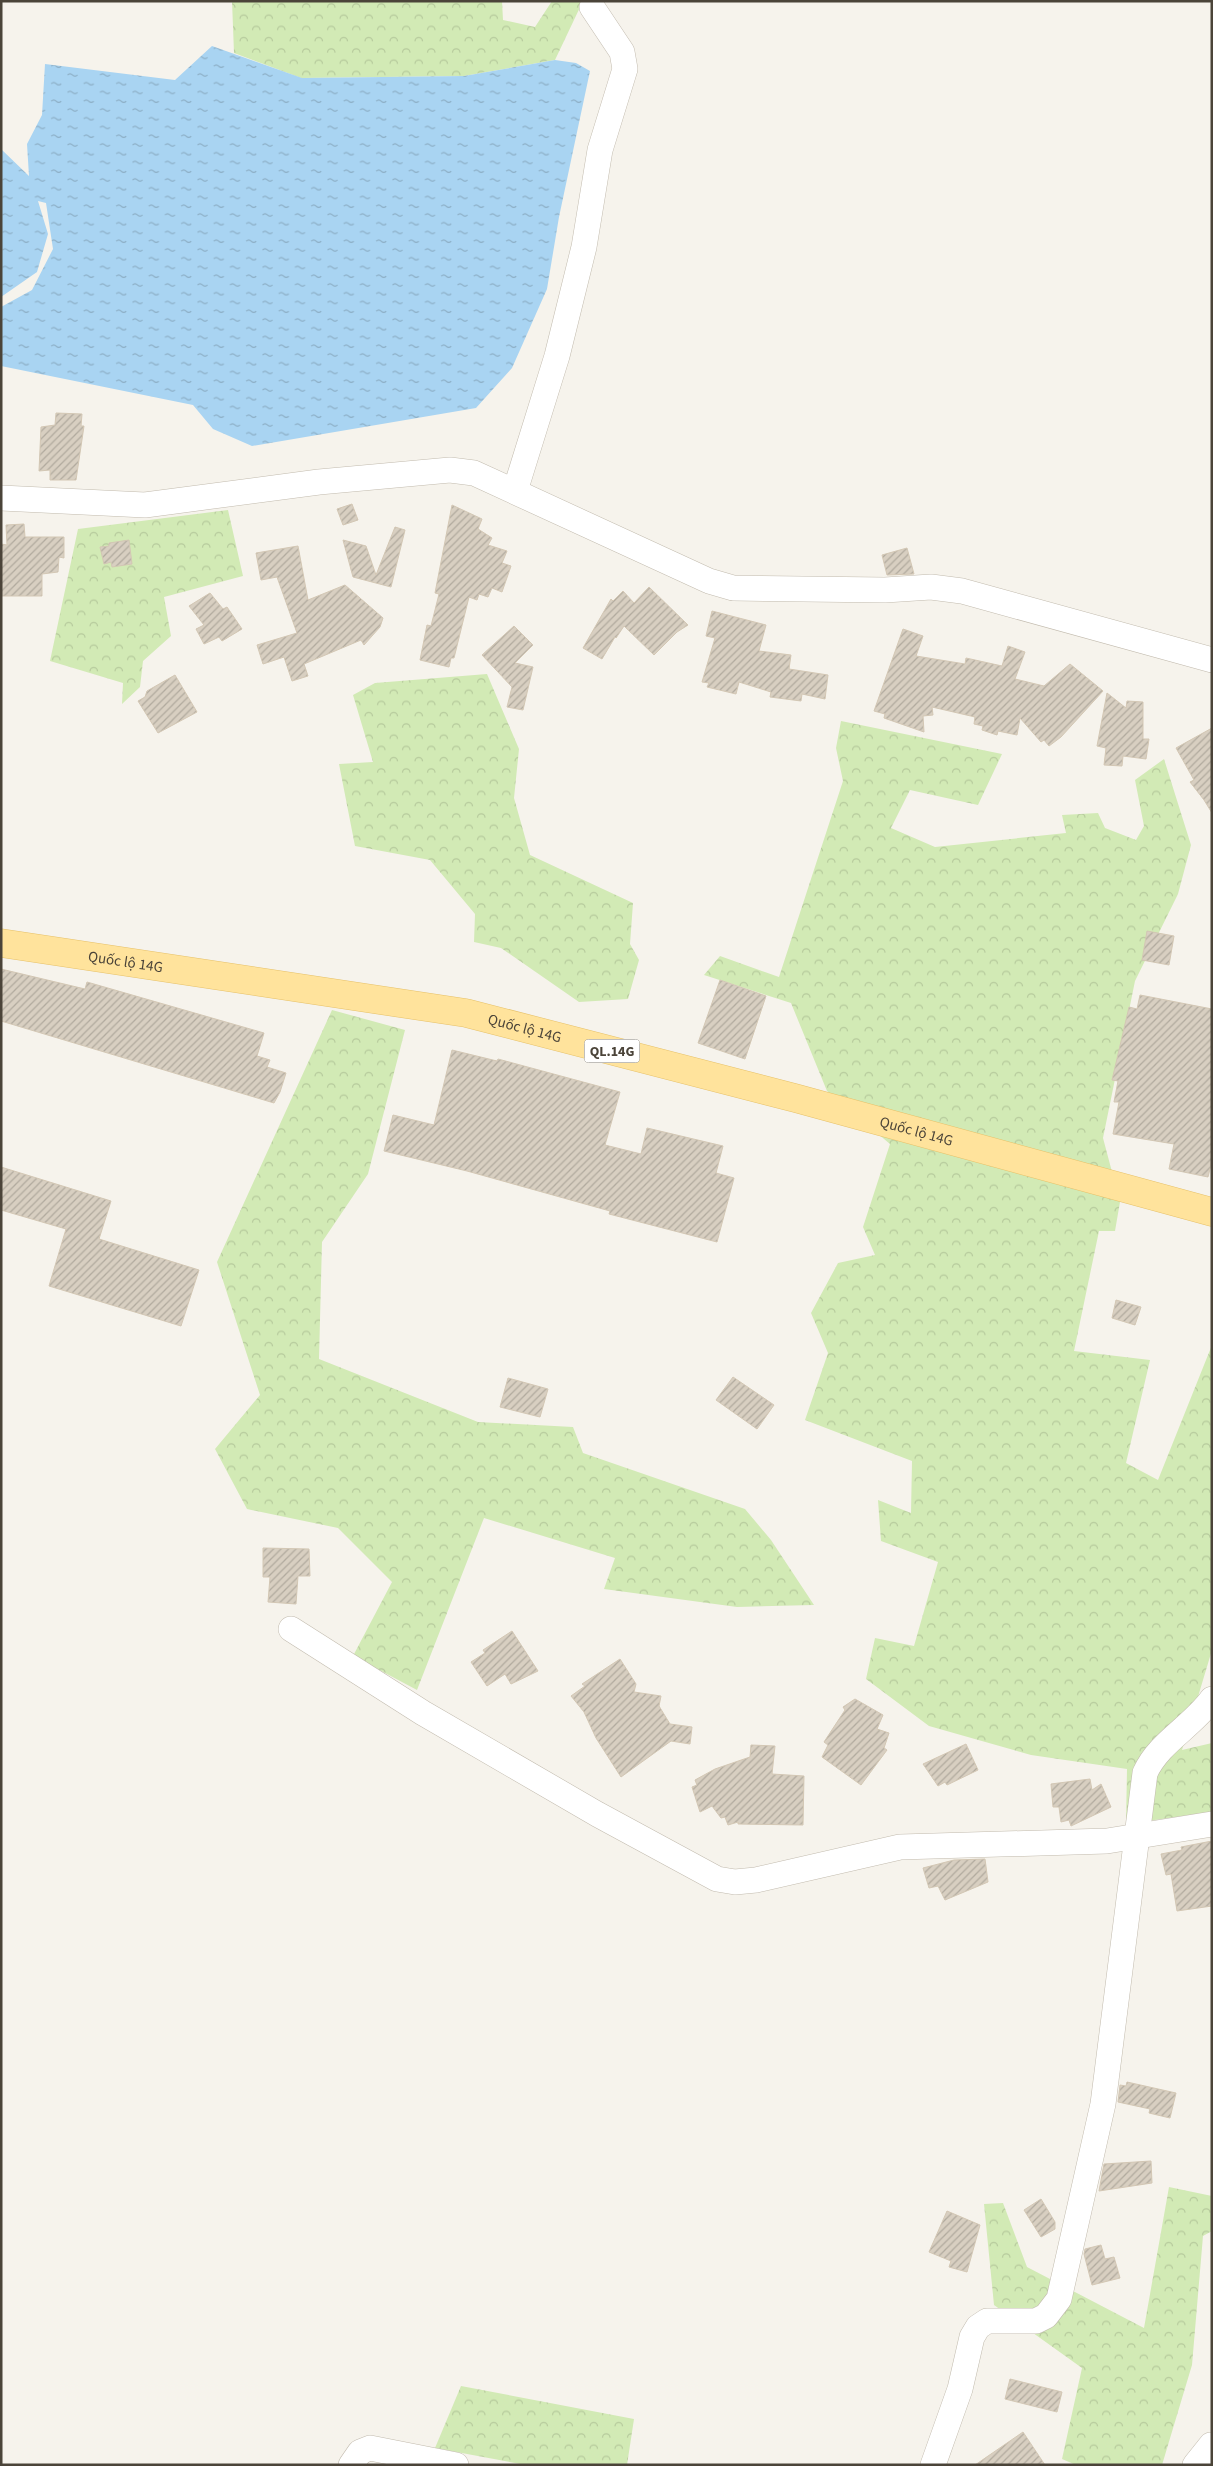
<svg xmlns="http://www.w3.org/2000/svg" width="1213" height="2466" font-family="'Source Sans 3',sans-serif">
  <style>
    .forest { fill: url(#forest-crowns) }
    .water { fill: url(#water-ripples) }
    .building { fill: url(#building-hatch); stroke: #d3c7b4 }
    .lines { fill: none; stroke-linecap: round; stroke-linejoin: round }
    .minor-casing { stroke: #c2bbae; stroke-width: 26 }
    .major-casing { stroke: #e6c16a; stroke-width: 29 }
    .minor { stroke: #fff; stroke-width: 25 }
    .major { stroke: #ffe39c; stroke-width: 28 }
    .labels { text-anchor: middle; stroke-width: 4; stroke-linejoin: round; paint-order: stroke }
    .shield { fill: #fff; stroke: #817c74; stroke-width: 1 }
    .shield-label { font-size: 14px; font-weight: bold; fill: #4b4439 }
    .street-label { font-size: 15px; fill: #4b4439; stroke: #fff }
  </style>
  <defs>
    <pattern id="forest-crowns" width="20" height="18" patternUnits="userSpaceOnUse" patternTransform="scale(1.25)"><rect width="20" height="18" fill="#d2eab5"/><path d="M2 6a3 3 0 1 1 6 0M12 15a3 3 0 1 1 6 0" fill="none" stroke="#b6ca9c"/></pattern>
    <pattern id="water-ripples" width="26" height="14" patternUnits="userSpaceOnUse" patternTransform="scale(1.25)"><rect width="26" height="14" fill="#a9d4f2"/><path d="M2 4q2-2 4 0t4 0M15 11q2-2 4 0t4 0" fill="none" stroke="#8caec5"/></pattern>
    <pattern id="building-hatch" width="6" height="6" patternUnits="userSpaceOnUse" patternTransform="scale(1.25)"><rect width="6" height="6" fill="#d8cfc1"/><path d="M-1 1l2-2M0 6l6-6M5 7l2-2" fill="none" stroke="#b1aa9e"/></pattern>
  </defs>
  <rect width="100%" height="100%" fill="#f6f3ec"/>
  <g class="forest">
    <path d="M232 1H502L503 20 535 27 552 1H583L555 60 464 76 301 78 234 53Z"/>
    <path d="M228 510 243 576 164 597 171 636 143 661 140 687 122 704 123 683 50 661 78 529Z"/>
    <path d="M487 674 519 749 514 798 530 855 633 903 630 944 639 960 628 999 579 1002 501 948 474 942 475 914 430 860 355 846 339 764 373 762 353 695 375 683Z"/>
    <path d="M841 721 1002 754 978 805 910 790 891 828 935 847 1066 833 1062 815 1098 813 1105 828 1136 840 1144 826 1135 780 1164 759 1191 845 1178 894 1135 981 1103 1138 1120 1202 1115 1231H1099L1074 1351 1150 1360 1126 1463 1158 1480 1212 1345V1650L1182 1750 1212 1743V1812L1126 1824 1127 1769 1031 1755 929 1726 866 1679 875 1638 914 1646 938 1562 881 1541 878 1500 911 1513 912 1461 805 1420 828 1353 811 1313 838 1263 875 1255 863 1227 890 1144 827 1091 791 1003 704 975 720 956 779 977 843 781 836 748Z"/>
    <path d="M332 1010 405 1030 368 1174 322 1242 319 1359 478 1422 573 1427 583 1453 745 1509 771 1540 814 1605 737 1607 604 1589 615 1558 484 1518 417 1690 353 1656 392 1582 338 1528 247 1509 215 1449 260 1395 217 1262Z"/>
    <path d="M1169 2187 1212 2196V2231L1203 2236 1192 2365 1162 2465H1076L1062 2459 1082 2368 994 2305 984 2204 1003 2203 1027 2267 1144 2328Z"/>
    <path d="M461 2386 634 2419 627 2465H526L435 2448Z"/>
  </g>
  <path class="water" d="M212 46 302 78 464 76 555 60 576 63 590 71 559 217 547 289 512 368 476 408 252 446 213 429 193 405 1 366V307L32 290 53 249 46 203 38 201 48 234 37 272 1 297V149L29 176 27 144 42 115 45 64 175 80Z"/>
  <g class="building">
    <path d="M56 413 82 414 81 426H84L76 480H50V470L39 471 41 427 55 425Z"/>
    <path d="M352 504 358 520 343 525 337 509Z"/>
    <path d="M452 505 482 519 478 529 492 538 488 545 507 551 502 563 511 566 502 592 492 588 488 597 479 594 477 600 469 597 454 658H451L449 667 420 660 427 625 431 626 439 594 435 593Z"/>
    <path d="M24 524 25 537H64V558L59 557 58 572 42 574V596H1V544L7 545 6 525Z"/>
    <path d="M395 527 405 530 391 587 353 577 343 540 366 546 376 575Z"/>
    <path d="M129 540 132 564 112 567 111 562 104 564 100 547 109 546V543Z"/>
    <path d="M298 546 308 600 345 585 383 618 380 627 364 645 361 640 304 664 308 676 292 681 284 657 263 664 257 645 297 633 277 577 261 580 256 553Z"/>
    <path d="M907 548 914 574 887 575 882 555Z"/>
    <path d="M649 587 688 625 677 632 654 655 624 626 616 638 615 637 602 659 583 648 611 599 613 601 623 591 634 603Z"/>
    <path d="M210 593 223 609 227 607 242 629 222 641 219 637 204 644 196 629 204 625 189 606Z"/>
    <path d="M712 611 766 625 759 651 791 655 789 669 828 675 825 699 802 694 801 701 770 697 771 692 739 682 736 694 707 687 709 683 702 682 715 638 706 636Z"/>
    <path d="M514 626 533 645 515 663 533 667 523 710 507 707 512 687 482 655Z"/>
    <path d="M903 629 923 636 916 656 965 664 966 658 1002 666 1008 646 1025 652 1015 679 1044 686 1070 664 1103 691 1061 737 1049 746 1044 740 1041 742 1020 718 1017 735 998 731 997 735 982 730 983 726 974 724 975 717 932 707 933 715 923 716 924 732 884 718 885 714 874 711Z"/>
    <path d="M175 675 197 712 158 733 138 701 145 697 147 691Z"/>
    <path d="M1107 693 1126 708 1127 701 1143 702V739H1149L1146 759 1123 756 1122 766 1104 765 1106 748 1097 746Z"/>
    <path d="M1212 728V813L1204 800 1190 782 1194 780 1176 748Z"/>
    <path d="M1147 931 1174 936 1169 965 1142 960Z"/>
    <path d="M1 969 85 989 87 982 264 1033 257 1056 270 1060 267 1067 286 1073 280 1092 274 1103 1 1021Z"/>
    <path d="M720 980 766 996 745 1059 698 1043Z"/>
    <path d="M1140 995 1212 1009V1161L1208 1177 1169 1169 1174 1144 1113 1134 1119 1102H1114L1118 1081 1112 1080 1129 1007 1137 1009Z"/>
    <path d="M452 1050 497 1061 498 1059 620 1092 605 1145 641 1154 647 1128 723 1146 716 1173 734 1178 717 1242 609 1214 610 1211 467 1171 384 1151 393 1115 434 1125Z"/>
    <path d="M1 1167 111 1201 99 1239 199 1270 181 1326 49 1286 66 1229 1 1210Z"/>
    <path d="M1116 1300 1141 1307 1135 1325 1112 1318Z"/>
    <path d="M733 1377 774 1405 757 1429 716 1400Z"/>
    <path d="M508 1378 548 1389 540 1417 500 1407Z"/>
    <path d="M263 1548 309 1549 310 1576H298L296 1604 268 1602 270 1577H263Z"/>
    <path d="M512 1631 538 1671 511 1684 505 1674 487 1686 471 1662 485 1653 483 1650Z"/>
    <path d="M620 1659 636 1684 634 1692 661 1696 659 1706 670 1724 692 1727 690 1744 671 1741 621 1777 596 1738 584 1712 571 1696 585 1686 582 1684Z"/>
    <path d="M855 1699 883 1715 877 1729 889 1733 884 1748 887 1750 861 1785 822 1757 828 1745 824 1742 845 1710 843 1707Z"/>
    <path d="M966 1744 978 1770 947 1785 945 1782 938 1786 923 1764Z"/>
    <path d="M751 1745 775 1746 772 1774 804 1776 803 1825 738 1824V1822L728 1825 725 1817 721 1818 712 1806 700 1812 692 1787 697 1785 695 1780 715 1769 750 1757Z"/>
    <path d="M1090 1779 1092 1790 1101 1784 1111 1807 1071 1826 1069 1820 1061 1822 1059 1807H1053L1051 1784Z"/>
    <path d="M1212 1841V1906L1177 1911 1171 1874 1166 1875 1161 1854 1182 1850 1181 1847Z"/>
    <path d="M985 1859 988 1882 945 1900 938 1886 929 1888 923 1868 954 1860Z"/>
    <path d="M1127 2082 1176 2093 1170 2118 1149 2113 1150 2109 1118 2102 1120 2085 1126 2086Z"/>
    <path d="M1151 2161 1152 2183 1099 2191 1104 2164Z"/>
    <path d="M1041 2199 1055 2222V2229L1041 2237 1024 2210Z"/>
    <path d="M947 2211 980 2225 967 2272 949 2267 951 2261 929 2252Z"/>
    <path d="M1101 2245 1105 2259 1114 2257 1120 2278 1092 2285 1084 2254 1085 2249Z"/>
    <path d="M1010 2379 1062 2392 1057 2412 1005 2399Z"/>
    <path d="M1023 2432 1045 2465H975Z"/>
  </g>
  <g class="lines">
    <g class="minor-casing">
      <g id="minor">
        <path d="M515 491 557 356 584 247 600 150 625 69 622 52 592 7"/>
        <path d="M1 498 145 505 319 482 450 470 474 473 709 581 733 588 885 590 931 587 962 591 1212 660"/>
        <path d="M291 1629 423 1713 597 1814 717 1879 735 1882 756 1880 900 1847 1107 1841 1212 1824"/>
        <path d="M351 2465 360 2452 370 2448 456 2465"/>
        <path d="M933 2465 960 2389 972 2337 978 2327 987 2321H1036L1046 2316 1059 2299 1103 2104 1145 1773C1159 1742 1193 1726 1212 1699"/>
        <path d="M1195 2465 1211 2445"/>
      </g>
    </g>
    <g class="major-casing">
      <g id="major">
        <path id="s1" d="M1 943 466 1013 795 1098 1212 1212"/>
      </g>
    </g>
    <use href="#minor" class="minor"/>
    <use href="#major" class="major"/>
  </g>
  <g class="labels">
    <rect class="shield" x="584.5" y="1039.5" width="55" height="23" rx="4"/>
    <g class="shield-label">
      <text x="612" y="1056">QL.14G</text>
    </g>
    <g class="street-label">
      <text dy="5" stroke="none"><textPath href="#s1" startOffset="126">Quốc lộ 14G</textPath></text>
      <text dy="5" stroke="none"><textPath href="#s1" startOffset="531">Quốc lộ 14G</textPath></text>
      <text dy="5" stroke="none"><textPath href="#s1" startOffset="936">Quốc lộ 14G</textPath></text>
    </g>
  </g>
  <rect width="1213" height="2466" fill="none" stroke="#4b4439" stroke-width="5"/>
</svg>
